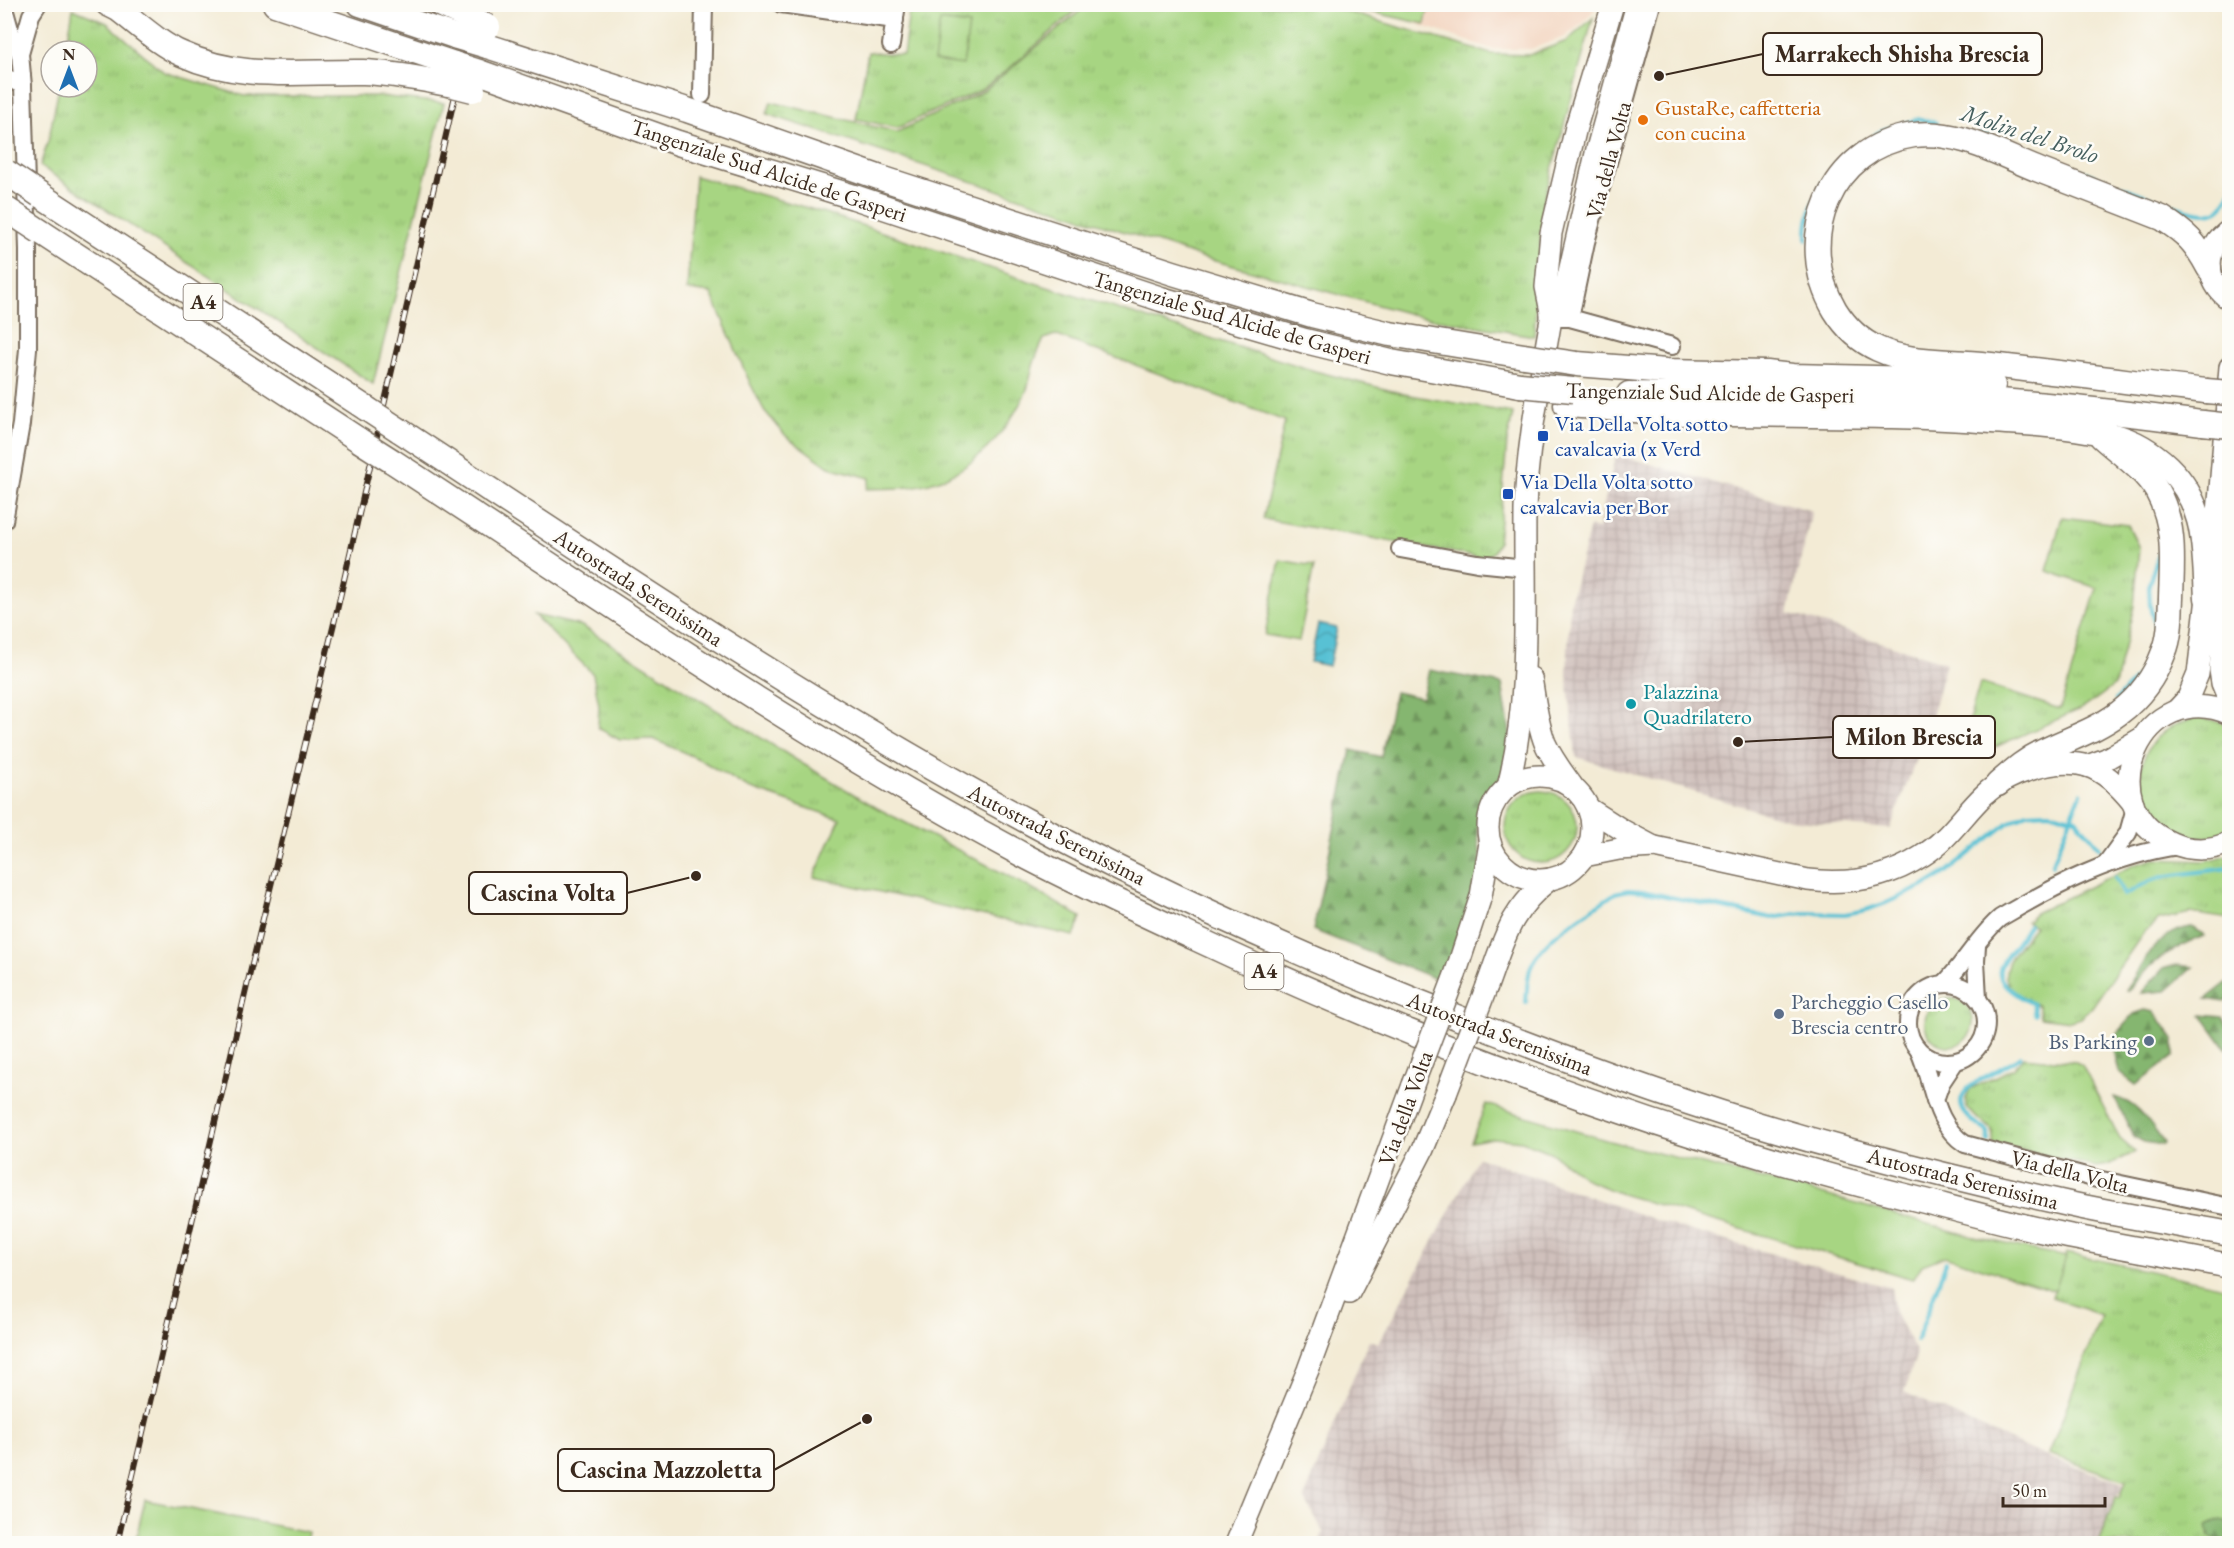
<svg xmlns="http://www.w3.org/2000/svg" width="2234" height="1548" font-family="'EB Garamond',serif">
  <style>
    .built { fill: #f3d4bf }
    .industrial { fill: url(#industrial-grid) }
    .grass { fill: url(#grass-tufts); stroke: #718050; stroke-width: 1.5 }
    .forest { fill: url(#forest-firs); stroke: #607047; stroke-width: 1.5 }
    .garden { fill: #a7d582; stroke: #718050; stroke-width: 1.5 }
    .water { fill: url(#water-waves); stroke: #4a7679; stroke-width: 1.5 }
    .lines { fill: none; stroke-linecap: round; stroke-linejoin: round }
    .stream { stroke: #58c1d4; stroke-width: 4 }
    .minor-casing { stroke: #7b6e5e; stroke-width: 20 }
    .major-casing { stroke: #7b6e5e; stroke-width: 24 }
    .highway-casing { stroke: #7b6e5e; stroke-width: 27 }
    .minor { stroke: #fff; stroke-width: 16 }
    .major { stroke: #fff; stroke-width: 21 }
    .highway { stroke: #fff; stroke-width: 24 }
    .rail-casing { stroke: #3b2a1e; stroke-width: 6 }
    .rail { stroke: #fdfcf7; stroke-width: 4; stroke-dasharray: 11; stroke-linecap: butt }
    .major-bridge-casing { stroke: #7b6e5e; stroke-width: 24; stroke-linecap: butt }
    .highway-bridge-casing { stroke: #7b6e5e; stroke-width: 27; stroke-linecap: butt }
    .major-bridge { stroke: #fff; stroke-width: 21 }
    .highway-bridge { stroke: #fff; stroke-width: 24 }
    .food-dot { fill: #e8710a; stroke: #fdfcf7; stroke-width: 2 }
    .transit-dot { fill: #1a4fb4; stroke: #fdfcf7; stroke-width: 2 }
    .culture-dot { fill: #0f9aa8; stroke: #fdfcf7; stroke-width: 2 }
    .service-dot { fill: #5c6f8a; stroke: #fdfcf7; stroke-width: 2 }
    .labels { text-anchor: middle; stroke-width: 5; stroke-linejoin: round; paint-order: stroke }
    .shield { fill: #fdfcf7; stroke: #75695f; stroke-width: 1.5 }
    .shield-label { font-size: 21px; font-weight: bold; fill: #3b2a1e }
    .food-label { font-size: 22px; fill: #c56008; stroke: #fdfcf7; text-anchor: start }
    .street-label { font-size: 22px; fill: #3b2a1e; stroke: #fdfcf7 }
    .transit-label { font-size: 22px; fill: #164399; stroke: #fdfcf7; text-anchor: start }
    .culture-label { font-size: 22px; fill: #0d838f; stroke: #fdfcf7; text-anchor: start }
    .service-label { font-size: 22px; fill: #4e5e75; stroke: #fdfcf7; text-anchor: start }
    .water-label { font-size: 24px; font-style: italic; fill: #455f5e; stroke: #fdfcf7 }
    .leader { fill: none; stroke: #3b2a1e; stroke-width: 2 }
    .callout-dot { fill: #3b2a1e; stroke: #fdfcf7; stroke-width: 2 }
    .callout { fill: #fdfcf7; stroke: #3b2a1e; stroke-width: 2 }
    .callout-label { font-size: 24px; text-anchor: middle; font-weight: bold; fill: #3b2a1e }
  </style>
  <defs>
    <pattern id="industrial-grid" width="8" height="8" patternUnits="userSpaceOnUse" patternTransform="scale(1.5)"><rect width="8" height="8" fill="#cfc0bb"/><path d="M0 4h8M4 0v8" fill="none" stroke="#b3a5a0"/></pattern>
    <pattern id="grass-tufts" width="24" height="20" patternUnits="userSpaceOnUse" patternTransform="scale(1.5)"><rect width="24" height="20" fill="#a7d582"/><path d="M3 7l-1-3M5 7V3M7 7l1-3M15 17l-1-3M17 17v-4M19 17l1-3" fill="none" stroke="#91b770"/></pattern>
    <pattern id="forest-firs" width="22" height="20" patternUnits="userSpaceOnUse" patternTransform="scale(1.5)"><rect width="22" height="20" fill="#85b670"/><path d="M5 1l3.5 6h-7zM16 11l3.5 6h-7z" fill="#6e945b"/></pattern>
    <pattern id="water-waves" width="16" height="10" patternUnits="userSpaceOnUse" patternTransform="scale(1.5)"><rect width="16" height="10" fill="#58c1d4"/><path d="M0 5q4-4 8 0t8 0" fill="none" stroke="#4a9dab"/></pattern>
  </defs>
  <rect width="100%" height="100%" fill="#fdfcf7"/>
  <filter id="ink" filterUnits="userSpaceOnUse"><feTurbulence type="fractalNoise" baseFrequency=".0167" numOctaves="2"/><feDisplacementMap in="SourceGraphic" scale="12" xChannelSelector="R" yChannelSelector="G"/><feConvolveMatrix kernelMatrix="1 2 1 2 8 2 1 2 1" color-interpolation-filters="sRGB"/></filter>
  <filter id="wash" filterUnits="userSpaceOnUse"><feTurbulence type="fractalNoise" baseFrequency=".008" numOctaves="4" result="noise"/><feDisplacementMap in="SourceGraphic" scale="24" xChannelSelector="R" yChannelSelector="G"/><feGaussianBlur stdDeviation="1.35" result="paint"/><feColorMatrix in="noise" values="0 0 0 0 0 0 0 0 0 0 0 0 0 0 0 0 0 1.4 0 .05"/><feComposite in="paint" operator="in"/></filter>
  <g filter="url(#wash)">
    <rect width="100%" height="100%" fill="#f3ebd5"/>
    <path class="built" d="M1420 5H1598L1584 22 1565 37 1531 49H1492L1414 23Z"/>
    <g class="industrial">
      <path d="M1616 454 1812 511 1788 613 1946 663 1927 730 1890 829 1789 820 1576 757 1567 675 1570 602 1590 527 1598 529Z"/>
      <path d="M1478 1157 1664 1223 1891 1288 1895 1313 1917 1353 1904 1392 2045 1456 2128 1485 2116 1497 2098 1544 1319 1543 1323 1532 1304 1498 1369 1340 1379 1343Z"/>
    </g>
    <g class="grass">
      <path d="M910 5H1082L1012 66 981 90 897 128 856 119 868 52 903 55Z"/>
      <path d="M1092 5H1324L1491 54 1529 55 1567 41 1593 18 1543 203 1534 336 1418 316 1204 258 767 114 771 102 897 132 982 92 1085 7Z"/>
      <path d="M1340 5H1429L1425 24Z"/>
      <path d="M73 9 107 23 164 72 244 96H378L444 103 373 384 40 166 49 138 59 87H87V51H66Z"/>
      <path d="M695 176 825 213 1041 285 1315 371 1404 394 1513 413 1507 442 1498 543 1493 552 1484 558 1263 519 1285 421 1055 335 1044 339C1041 346 1037 353 1035 360 1031 370 1030 382 1026 392 1003 440 964 481 909 487 895 489 881 488 867 489L870 478 829 467 786 436 764 410 750 383 711 293 687 290Z"/>
      <path d="M2062 517 2128 525 2139 548 2134 606 2115 685 2085 707 1991 749 1963 740 1980 683 2060 709 2097 588 2047 571Z"/>
      <path d="M534 615 582 626 798 761 877 808 1014 879 1081 917 1074 936 814 877 840 819 748 788 699 759 653 739 620 740 598 728 599 705 593 674Z"/>
      <path d="M2201 718 2213 720 2229 726V829C2222 835 2213 837 2204 837 2127 842 2113 728 2201 718Z"/>
      <circle cx="1541" cy="827" r="36"/>
      <path d="M2229 855V919L2190 913 2159 920 2144 932 2092 1007 2081 1018 2070 1021 2040 1017 2039 1006C2031 1001 2017 996 2011 988 1994 967 2023 943 2035 926L2026 921 2035 913 2134 865 2154 859 2205 861Z"/>
      <circle cx="1949" cy="1022" r="24"/>
      <path d="M2023 1057 2076 1062 2082 1065 2120 1139 2135 1152 2108 1165 2096 1167 1993 1144C1993 1139 1994 1133 1991 1129 1980 1115 1956 1114 1970 1089L2014 1068Z"/>
      <path d="M2066 1253 2229 1288V1543H2098L2116 1497 2120 1498 2126 1481 2049 1454 2101 1315 2052 1298Z"/>
    </g>
    <g class="forest">
      <path d="M1429 670 1502 684 1512 745 1500 778 1480 810 1477 829 1481 859 1479 879 1444 982 1313 930 1351 750 1381 757 1395 692 1422 698Z"/>
      <path d="M2191 927 2204 934V936C2170 949 2150 962 2128 991L2126 990C2144 962 2155 932 2191 927Z"/>
      <path d="M2176 965 2193 967 2166 991 2141 993 2163 969Z"/>
      <path d="M2229 981V998L2225 1002 2206 999Z"/>
      <path d="M2145 1010 2155 1012 2174 1040V1056L2136 1085 2119 1072 2113 1046 2117 1033 2134 1014Z"/>
      <path d="M2202 1015 2223 1017 2229 1027V1049L2226 1048Z"/>
      <path d="M2114 1097C2139 1103 2150 1124 2164 1143L2163 1145 2144 1142 2134 1137Z"/>
      <path d="M2220 1520 2229 1522V1543L2210 1537 2207 1526Z"/>
    </g>
    <g class="garden">
      <path d="M940 21 969 25 963 65 934 61Z"/>
      <path d="M1280 560 1314 566 1299 641 1265 635Z"/>
      <path d="M1486 1104 1609 1141 1800 1188 1970 1236 2066 1257 2055 1291 1945 1256 1922 1265 1913 1279 1621 1194 1589 1181 1550 1152 1522 1141 1493 1138 1471 1142Z"/>
      <path d="M145 1500 308 1532 306 1543H135Z"/>
    </g>
    <path class="water" d="M1318 624 1337 628 1329 666 1310 662Z"/>
    <g class="lines">
      <g class="stream">
        <path d="M1981 133 2170 205C2186 209 2211 220 2223 206 2226 202 2228 196 2230 192"/>
        <path d="M1875 135 1883 130 1919 119 1936 123"/>
        <path d="M1835 167 1845 153 1855 147"/>
        <path d="M1807 240C1806 218 1814 196 1827 177"/>
        <path d="M2157 635 2150 606 2149 584 2159 553"/>
        <path d="M2116 700 2140 674"/>
        <path d="M2052 865 2081 793"/>
        <path d="M2115 877 2124 895 2150 881 2166 876 2230 868"/>
        <path d="M2029 925C2004 966 1976 973 2033 1004L2035 1014"/>
        <path d="M1526 1003C1527 991 1527 977 1531 966 1545 934 1589 913 1615 893L1628 890 1641 891 1772 918 1803 913 1845 914 1866 910 1886 903 1926 885 1944 874 2008 823 2027 813 2049 812 2076 819 2100 848"/>
        <path d="M1989 1141 1987 1131C1981 1127 1973 1123 1968 1117 1940 1087 2005 1071 2020 1056"/>
        <path d="M1917 1341 1946 1262"/>
      </g>
    </g>
  </g>
  <g filter="url(#ink)">
    <g class="lines">
      <g class="minor-casing">
        <g id="minor">
          <path d="M781 4 895 20"/>
          <path d="M4 8 11 33 20 54"/>
          <path d="M891 45 897 4"/>
          <path d="M4 76 23 86"/>
          <path d="M702 95 704 4"/>
          <path d="M1561 318H1570L1672 346"/>
          <path d="M1570 318 1586 242 1652 4"/>
          <path d="M4 521 21 424 28 349V250L23 86 20 54 31 15 38 4"/>
          <path d="M1400 549 1477 563 1526 568"/>
          <path d="M2107 862 2128 833 2135 808"/>
          <path d="M1977 946 1976 961 1978 999"/>
          <circle cx="1947" cy="1023" r="39"/>
          <path d="M1944 984C1965 963 1978 937 2000 918 2054 886 2116 854 2179 846"/>
          <path d="M1919 1051C1934 1084 1933 1123 1965 1144L2097 1179 2230 1207"/>
          <path d="M1935 1100 1941 1083 1955 1062"/>
        </g>
      </g>
      <g class="major-casing">
        <g id="major">
          <path d="M2230 230C2203 248 2204 282 2230 300"/>
          <path d="M1551 312 1565 290 1597 149 1637 4"/>
          <path d="M2230 538 2220 670 2222 683 2230 702"/>
          <path d="M1531 678C1535 700 1537 723 1545 743 1552 759 1563 773 1573 787"/>
          <path d="M2176 711 2188 698 2198 674 2207 598 2216 538 2230 367"/>
          <path d="M2230 714C2144 675 2085 805 2172 843 2190 851 2212 851 2230 842"/>
          <path d="M2087 766 2106 759 2140 739"/>
          <circle cx="1540" cy="828" r="52"/>
          <path d="M1508 787C1531 696 1524 603 1525 509 1527 445 1540 383 1551 319V312L1546 287 1551 233 1576 127 1613 4"/>
          <path d="M1588 808 1624 831 1654 847"/>
          <path d="M1584 856 1619 849 1655 847 1808 880C1849 885 1888 878 1922 856 1948 840 1963 815 1984 795 2007 773 2056 757 2087 766 2106 772 2121 788 2133 803"/>
          <path d="M1455 975 1481 896 1490 843"/>
          <path d="M1487 986C1504 940 1509 911 1550 879"/>
          <path d="M1349 1293 1423 1149 1446 1094"/>
          <path d="M1236 1544 1308 1370 1413 1085"/>
        </g>
      </g>
      <g class="highway-casing">
        <g id="highway">
          <path d="M108 4 118 9C138 24 159 44 182 54 242 81 299 71 363 72 392 73 421 79 449 84"/>
          <path d="M275 4 454 64"/>
          <path d="M360 4 457 37"/>
          <path d="M440 4 466 16"/>
          <path d="M487 46 687 110 881 178 1173 273 1312 315 1390 334 1524 356"/>
          <path d="M479 72 678 143 854 197 1161 299 1305 341 1391 362 1520 385"/>
          <path d="M40 195 367 409"/>
          <path d="M41 232 359 440"/>
          <path d="M1577 364 1666 371 1767 373 1792 376 1918 379 1993 385"/>
          <path d="M2206 391C2131 382 2056 372 1981 364 1945 360 1911 364 1878 349 1860 341 1845 326 1835 310 1793 240 1830 147 1914 135 1957 129 2001 155 2039 170 2080 186 2121 202 2162 218 2187 234 2195 242 2209 268"/>
          <path d="M1629 394C1746 396 1863 393 1981 400 2055 404 2129 414 2203 423"/>
          <path d="M1566 405C1605 407 1645 412 1684 413 1787 416 1890 413 1992 421 2033 424 2074 425 2114 436 2134 441 2153 453 2168 467 2207 505 2204 549 2207 598"/>
          <path d="M399 430C605 565 809 704 1027 821 1169 898 1318 963 1469 1022 1592 1070 1716 1115 1844 1149 1915 1168 1988 1186 2060 1202 2116 1215 2173 1223 2230 1234"/>
          <path d="M392 461C599 596 803 737 1021 854 1078 884 1137 911 1195 938 1429 1048 1671 1138 1921 1200 1967 1212 2013 1225 2059 1234 2116 1246 2173 1255 2230 1266"/>
          <path d="M2220 648 2230 626"/>
          <path d="M1998 784C2012 772 2025 760 2042 752 2068 739 2095 731 2119 713 2139 698 2155 676 2164 652 2171 635 2170 616 2171 598 2172 561 2176 525 2157 491 2144 469 2121 454 2102 437"/>
        </g>
      </g>
      <use href="#minor" class="minor"/>
      <use href="#major" class="major"/>
      <use href="#highway" class="highway"/>
      <g class="rail-casing">
        <path id="rail" d="M117 1544 249 977 335 619 476 4"/>
      </g>
      <use href="#rail" class="rail"/>
      <g class="major-bridge-casing">
        <g id="major-bridge">
          <path d="M1413 1085 1455 975"/>
          <path d="M1446 1094 1487 986"/>
        </g>
      </g>
      <g class="highway-bridge-casing">
        <g id="highway-bridge">
          <path d="M466 16 488 27"/>
          <path d="M457 37 487 46"/>
          <path d="M454 64 479 72"/>
          <path d="M449 84 473 90"/>
          <path d="M6 172 40 195"/>
          <path d="M6 209 41 232"/>
          <path d="M1524 356 1577 364"/>
          <path d="M1520 385 1573 390"/>
          <path d="M2206 391 2230 393"/>
          <path d="M367 409 399 430"/>
          <path d="M2203 423 2230 426"/>
          <path d="M359 440 392 461"/>
        </g>
      </g>
      <use href="#major-bridge" class="major-bridge"/>
      <use href="#highway-bridge" class="highway-bridge"/>
    </g>
  </g>
  <circle class="food-dot" cx="1643" cy="120" r="6"/>
  <g class="transit-dot">
    <rect x="1537" y="430" width="12" height="12" rx="3"/>
    <rect x="1502" y="488" width="12" height="12" rx="3"/>
  </g>
  <circle class="culture-dot" cx="1631" cy="704" r="6"/>
  <g class="service-dot">
    <circle cx="1779" cy="1014" r="6"/>
    <circle cx="2149" cy="1041" r="6"/>
  </g>
  <g class="labels">
    <g class="shield">
      <rect x="183.5" y="284" width="39" height="36" rx="4.5"/>
      <rect x="1244.5" y="953" width="39" height="36" rx="4.5"/>
    </g>
    <g class="shield-label">
      <text x="203" y="309">A4</text>
      <text x="1264" y="978">A4</text>
    </g>
    <g class="food-label">
      <text x="1655" y="115">GustaRe, caffetteria<tspan x="1655" dy="25">con cucina</tspan></text>
    </g>
    <g class="street-label">
      <text transform="translate(1608 160) rotate(-75)" y="8">Via della Volta</text>
      <text transform="translate(769 170) rotate(18)" y="8">Tangenziale Sud Alcide de Gasperi</text>
      <text transform="translate(1232 317) rotate(16)" y="8">Tangenziale Sud Alcide de Gasperi</text>
      <text transform="translate(1710 392) rotate(1)" y="8">Tangenziale Sud Alcide de Gasperi</text>
      <text transform="translate(639 587) rotate(33)" y="8">Autostrada Serenissima</text>
      <text transform="translate(1057 834) rotate(27)" y="8">Autostrada Serenissima</text>
      <text transform="translate(1500 1033) rotate(21)" y="8">Autostrada Serenissima</text>
      <text transform="translate(1405 1108) rotate(-70)" y="8">Via della Volta</text>
      <text transform="translate(2070 1171) rotate(14)" y="8">Via della Volta</text>
      <text transform="translate(1963 1178) rotate(14)" y="8">Autostrada Serenissima</text>
    </g>
    <g class="transit-label">
      <text x="1555" y="431">Via Della Volta sotto<tspan x="1555" dy="25">cavalcavia (x Verd</tspan></text>
      <text x="1520" y="489">Via Della Volta sotto<tspan x="1520" dy="25">cavalcavia per Bor</tspan></text>
    </g>
    <g class="culture-label">
      <text x="1643" y="699">Palazzina<tspan x="1643" dy="25">Quadrilatero</tspan></text>
    </g>
    <g class="service-label">
      <text x="1791" y="1009">Parcheggio Casello<tspan x="1791" dy="25">Brescia centro</tspan></text>
      <text x="2137" y="1049" text-anchor="end">Bs Parking</text>
    </g>
    <g class="water-label">
      <text transform="translate(2030 134) rotate(18)" y="8">Molin del Brolo</text>
    </g>
  </g>
  <path class="leader" d="M1659 76L1763 54M1738 742L1833 737M696 876L627 893M867 1419L774 1470"/>
  <g class="callout-dot">
    <circle cx="1659" cy="76" r="6"/>
    <circle cx="1738" cy="742" r="6"/>
    <circle cx="696" cy="876" r="6"/>
    <circle cx="867" cy="1419" r="6"/>
  </g>
  <g class="callout">
    <rect x="1763" y="33" width="279" height="42" rx="6"/>
    <rect x="1833" y="716" width="162" height="42" rx="6"/>
    <rect x="469" y="872" width="158" height="42" rx="6"/>
    <rect x="558" y="1449" width="216" height="42" rx="6"/>
  </g>
  <g class="callout-label">
    <text x="1902" y="62">Marrakech Shisha Brescia</text>
    <text x="1914" y="745">Milon Brescia</text>
    <text x="548" y="901">Cascina Volta</text>
    <text x="666" y="1478">Cascina Mazzoletta</text>
  </g>
  <rect width="2234" height="1548" fill="none" stroke="#fdfcf7" stroke-width="24"/>
  <g transform="translate(69 69)"><circle r="28" fill="#fdfcf7" stroke="#afa8a0" stroke-width="1.5"/>
  <path d="M0-4.5L10 22L0 15L-10 22Z" fill="#1f6fb2"/>
  <text y="-9" font-size="16" font-weight="bold" text-anchor="middle" fill="#3b2a1e">N</text>
  </g>
  <path d="M2003 1497v9h102v-9" fill="none" stroke="#3b2a1e" stroke-width="3"/>
  <text x="2012" y="1497" font-size="18" fill="#3b2a1e" stroke="#fdfcf7" stroke-width="4.5" paint-order="stroke">50 m</text>
</svg>
